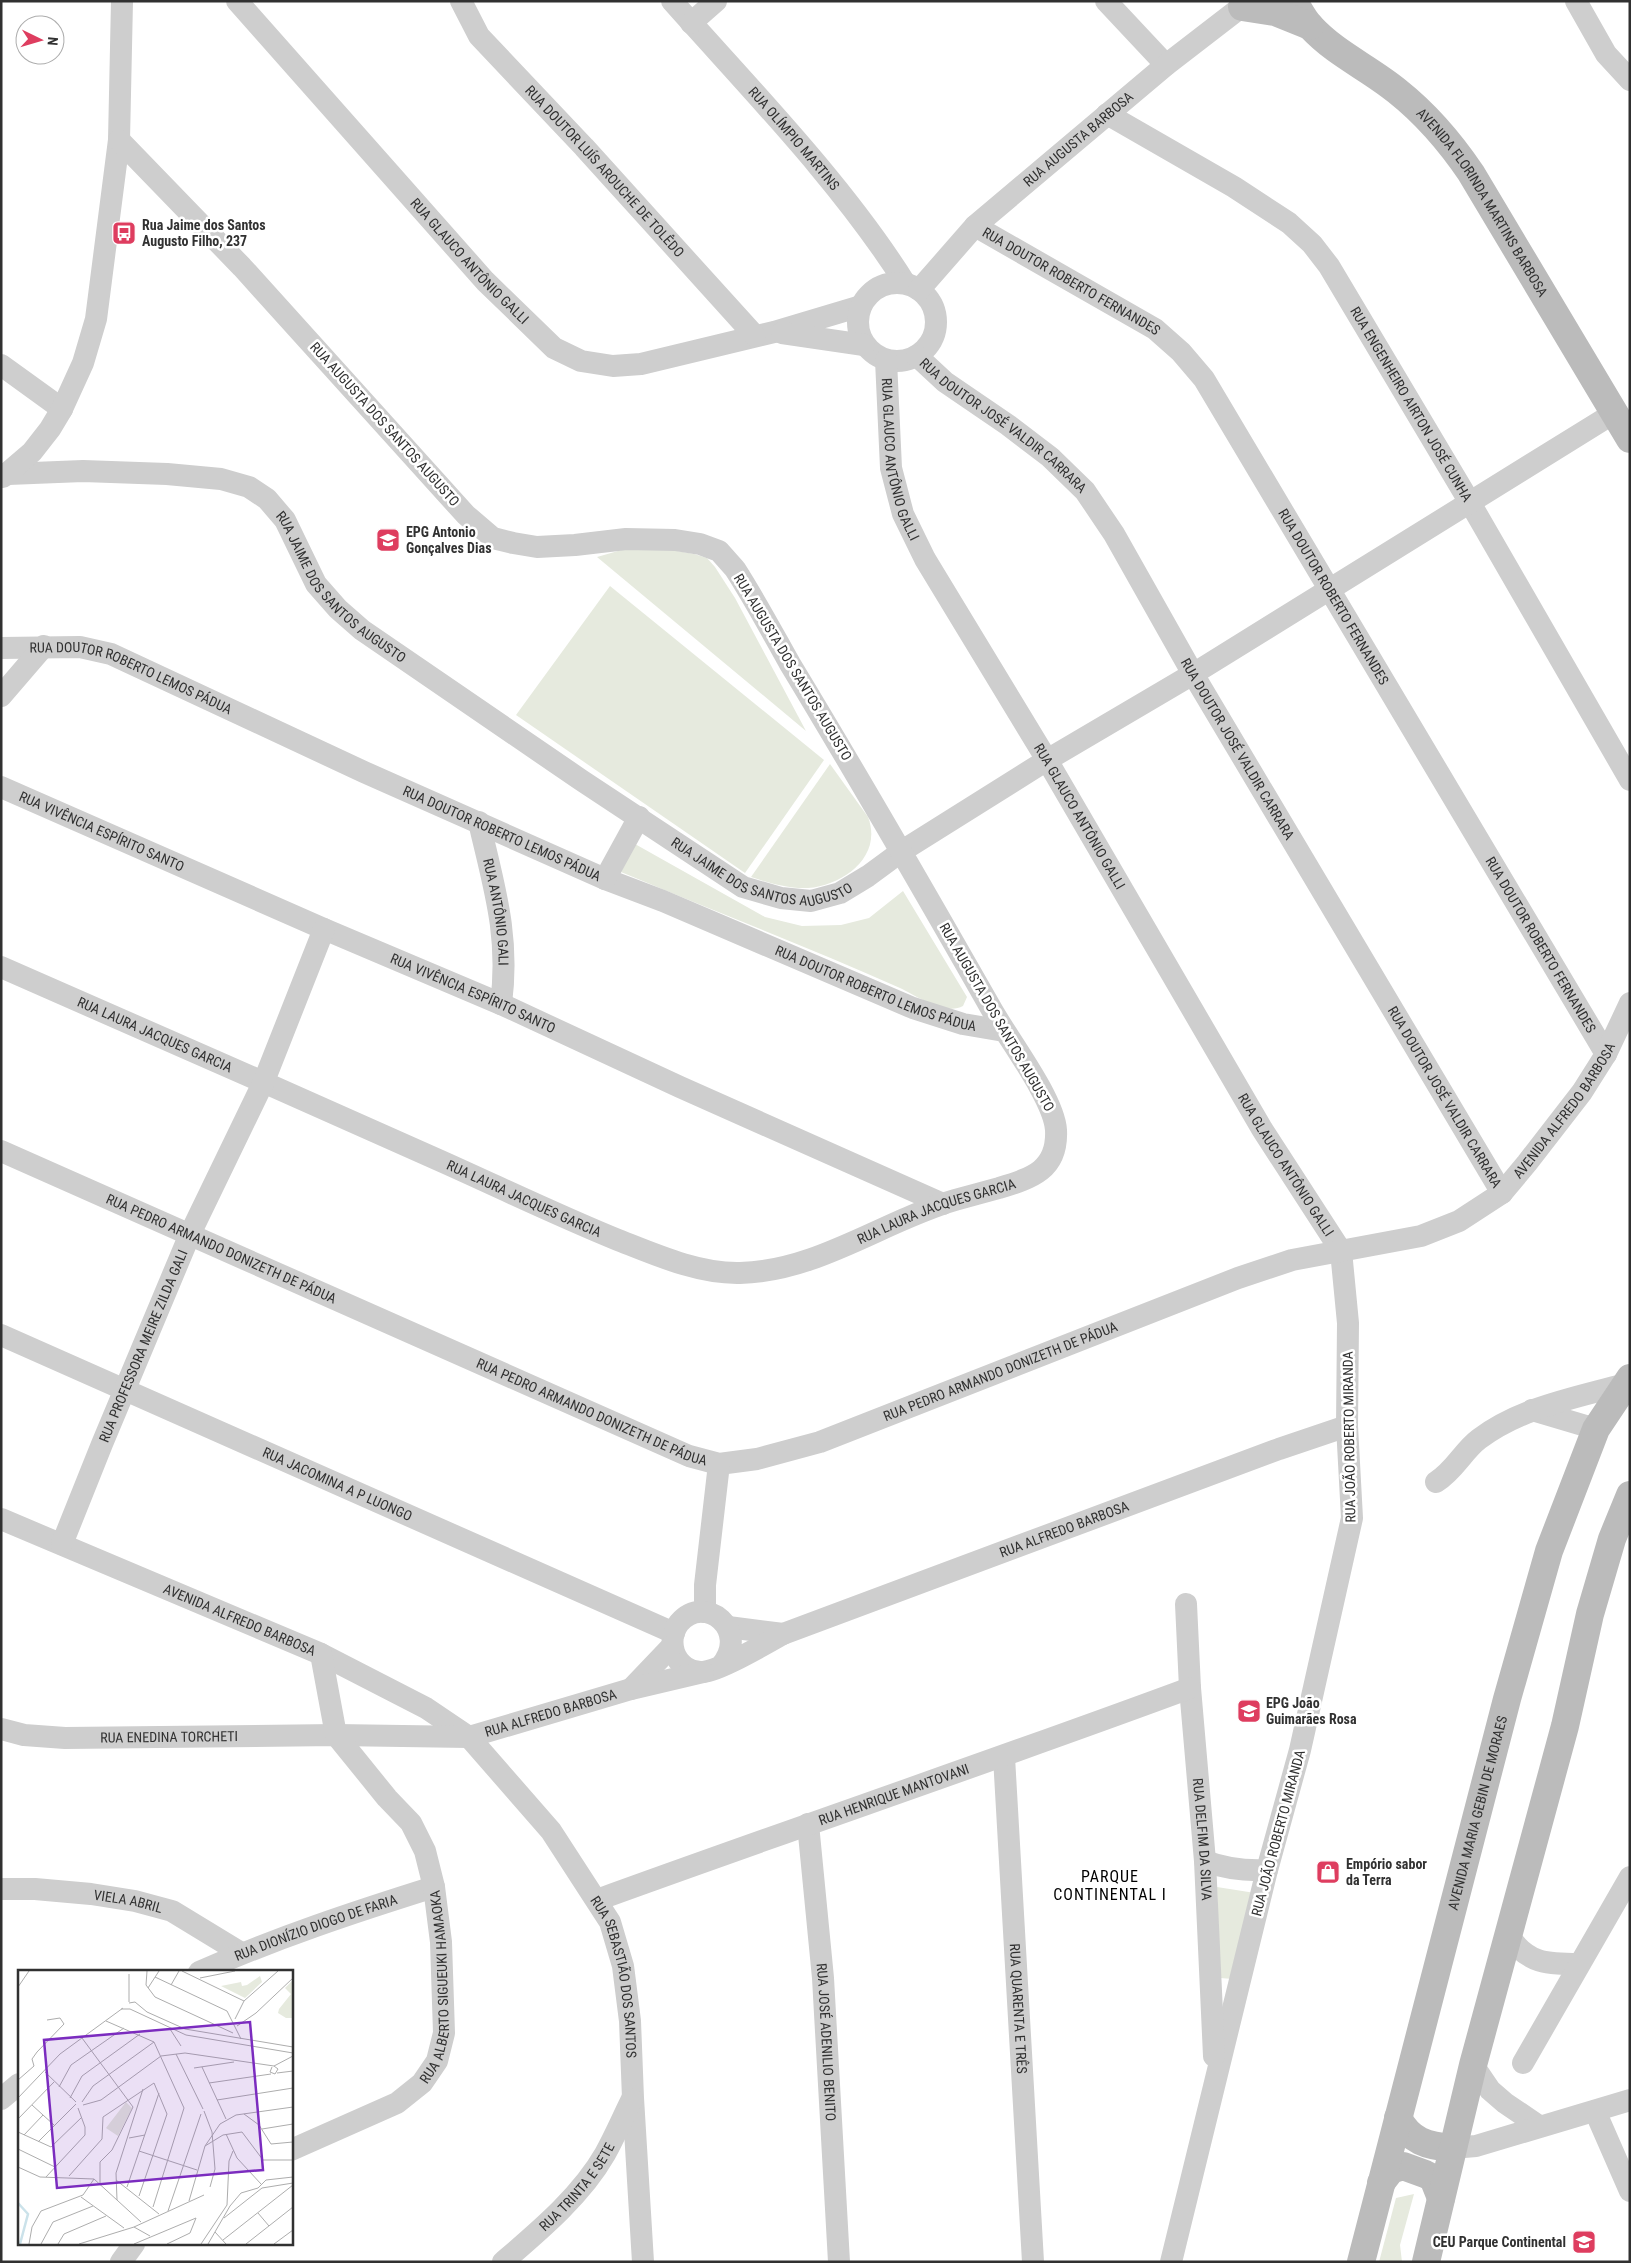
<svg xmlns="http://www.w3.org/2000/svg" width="1631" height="2263" font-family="'Roboto Condensed',sans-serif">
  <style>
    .green { fill: #e6eade }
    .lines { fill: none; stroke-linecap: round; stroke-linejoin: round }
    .street { stroke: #cecece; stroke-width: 22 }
    .secondary { stroke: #bbb; stroke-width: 28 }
    .labels { text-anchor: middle; stroke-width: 5; stroke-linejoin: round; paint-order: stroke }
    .street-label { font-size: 14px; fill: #313131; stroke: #fff }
    .poi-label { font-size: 14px; font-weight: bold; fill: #313131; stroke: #fff; text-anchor: start }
    .quarter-label { font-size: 16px; letter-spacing: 1px; fill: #000; stroke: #fff }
    .inset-river { fill: none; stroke: #cbe2ea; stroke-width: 2.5 }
    .inset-road { fill: none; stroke: #adadad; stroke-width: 1 }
    .view { fill: #7b2cbf; fill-opacity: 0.15; stroke: #7b2cbf; stroke-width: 2.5 }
    .inset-edge { fill: none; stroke: #313131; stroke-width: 2.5 }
  </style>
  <rect width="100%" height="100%" fill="#fff"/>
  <g class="green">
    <path d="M655 547 694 554 707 558 715 567 735 598 806 731 597 557 625 549Z"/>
    <path d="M610 586 824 760 745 873 516 715Z"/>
    <path d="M830 764 868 817C883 856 844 885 808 888 789 889 769 883 751 877Z"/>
    <path d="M635 844 765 917 802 926 841 925 869 918 903 891 967 997 963 1006C945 1016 917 996 900 988 808 947 714 911 621 872Z"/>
    <path d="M1217 1887 1255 1893 1233 1979 1220 1978Z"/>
    <path d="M1414 2194 1400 2245 1402 2262H1379L1396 2198Z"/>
  </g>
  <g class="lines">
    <g class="street">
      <path id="s1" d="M237 1 485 281 554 348 581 361 613 366 641 364 774 332 861 306"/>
      <path id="s2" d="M461 1 479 36 584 147 755 336"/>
      <path id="s3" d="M672 1C751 90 842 183 905 283"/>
      <path d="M1106 1 1166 65"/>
      <path d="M1576 1 1606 54 1630 80"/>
      <path d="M691 23 716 1"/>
      <path id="s4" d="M1107 114 1234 187 1289 223 1312 244 1329 266 1469 501 1630 780"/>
      <path id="s5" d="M975 226 1155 329 1181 352 1204 379 1606 1054"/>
      <circle cx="897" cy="322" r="39"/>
      <path id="s6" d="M919 290 975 226 1166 65 1249 1"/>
      <path d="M782 333 864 345"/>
      <path id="s7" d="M917 356 945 382 1008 425 1050 457 1085 491 1114 534 1193 674 1502 1193"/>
      <path id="s8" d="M886 360 891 468 903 514 925 559 1047 760 1262 1129 1341 1251 1348 1323 1347 1426 1352 1518 1300 1750 1267 1870 1171 2262"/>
      <path d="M1 365 62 409"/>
      <path id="s9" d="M8 474 83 471 167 474 221 479 249 487 267 499 285 520 316 584 338 609 362 630 581 780 743 887 781 898 811 901 840 893 868 876 902 851 1047 760 1193 674 1614 413"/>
      <path d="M3 477 32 452 50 429 62 409 83 363 96 319 119 140 122 1"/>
      <path id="s10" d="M1 648 80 647 111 654 364 772 605 879 663 901 913 1008 963 1024 1004 1031"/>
      <path d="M1 696 44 646"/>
      <path id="s11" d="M1 787 324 929 501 1004 680 1087 943 1204"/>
      <path id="s12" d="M479 822C494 887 510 936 501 1004"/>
      <path d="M605 879 639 817"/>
      <path id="s13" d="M1 967C149 1032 296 1096 443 1162 501 1188 559 1216 618 1240 656 1255 699 1274 740 1273 818 1271 883 1221 955 1200 970 1196 984 1192 999 1188 1032 1178 1058 1170 1056 1130 1054 1099 1009 1040 992 1010 926 894 859 778 790 664 772 632 755 600 735 569L719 551 700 544 675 540 626 539 575 545 537 547 513 543 493 538 466 515 242 267 119 140"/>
      <path id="s14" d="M1 1151 689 1456 719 1464 757 1459 820 1442 1238 1278 1292 1260 1421 1236 1459 1221 1502 1193 1527 1163 1582 1092 1606 1054 1630 1003"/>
      <path id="s15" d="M1 1335 674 1633"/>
      <path d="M1532 1410 1596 1429"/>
      <path d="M1436 1482C1455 1470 1463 1451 1479 1439 1522 1407 1575 1398 1625 1384"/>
      <path id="s16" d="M1 1519 321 1654 426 1708 469 1737 551 1831 610 1922 623 1966 630 2021 633 2098 643 2262"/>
      <path id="s17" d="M62 1544 102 1444 190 1234 264 1081 324 929"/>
      <path id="s18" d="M1186 1604 1190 1688 1205 1861 1214 2056"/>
      <path d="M705 1612V1585L719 1464"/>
      <path d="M728 1627 783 1634"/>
      <path id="s19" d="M721 1666C751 1631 705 1592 679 1623 673 1631 671 1642 674 1652 678 1664 690 1673 703 1672 719 1671 767 1643 783 1634L1279 1449 1347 1426"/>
      <path d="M631 1689 672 1646"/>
      <path id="s20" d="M1 1729 24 1735 65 1738 336 1735 469 1737 631 1689 703 1672"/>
      <path id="s21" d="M1004 1757 1033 2262"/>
      <path id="s22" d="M808 1824 823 1978 839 2262"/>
      <path d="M1205 1861C1226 1869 1245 1871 1267 1870"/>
      <path id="s23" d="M1 1889H35L91 1894 135 1901 172 1911 241 1953"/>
      <path id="s24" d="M597 1900C795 1828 993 1761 1190 1688"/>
      <path d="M1509 1936C1528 1964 1547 1964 1579 1964"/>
      <path id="s25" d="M199 1972C276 1938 354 1912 434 1887"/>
      <path d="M1523 2063 1630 1877"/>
      <path d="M1473 2065 1490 2090 1505 2103 1539 2126"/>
      <path d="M1 2099 19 2084"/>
      <path d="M1595 2111 1630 2191"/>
      <path d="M1452 2148 1476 2146 1630 2100"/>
      <path id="s26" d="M291 2150 397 2103 422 2083 437 2061 444 2033 441 1942 434 1887 425 1851 411 1823 387 1798 336 1735 321 1654"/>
      <path d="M121 2262 134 2244"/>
      <path id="s27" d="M503 2262C539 2231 581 2196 605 2154 615 2136 623 2117 632 2099"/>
    </g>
    <g class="secondary">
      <path id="s28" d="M1294 1C1299 10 1304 20 1311 27 1336 54 1369 68 1397 91 1426 114 1450 142 1471 173L1630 439"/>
      <path d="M1242 7 1275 12 1310 26"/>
      <path d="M1398 2118C1410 2141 1427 2146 1452 2148"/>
      <path d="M1381 2183 1391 2170 1403 2166 1425 2174 1433 2178 1441 2198"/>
      <path id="s29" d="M1361 2262 1507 1699 1549 1551 1596 1429 1630 1378"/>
      <path d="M1426 2262 1473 2065 1565 1726 1590 1614 1612 1539 1630 1495"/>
    </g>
  </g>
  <defs>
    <g id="bus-square" transform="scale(1.25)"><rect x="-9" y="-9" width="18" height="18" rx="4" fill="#de3d5f" stroke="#fff"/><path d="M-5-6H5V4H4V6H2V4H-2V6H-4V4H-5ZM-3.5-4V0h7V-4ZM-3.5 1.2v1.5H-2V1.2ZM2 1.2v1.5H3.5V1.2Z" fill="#fff"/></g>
    <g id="school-square" transform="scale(1.25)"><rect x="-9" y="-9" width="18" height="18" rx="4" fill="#de3d5f" stroke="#fff"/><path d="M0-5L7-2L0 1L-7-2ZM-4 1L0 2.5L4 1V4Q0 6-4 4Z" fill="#fff"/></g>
    <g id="shop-square" transform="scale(1.25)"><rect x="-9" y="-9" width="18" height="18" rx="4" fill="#de3d5f" stroke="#fff"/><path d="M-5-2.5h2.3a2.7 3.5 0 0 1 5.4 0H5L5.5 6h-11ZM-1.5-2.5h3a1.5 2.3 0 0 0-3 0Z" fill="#fff"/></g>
  </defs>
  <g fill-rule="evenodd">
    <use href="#bus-square" x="124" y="233"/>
    <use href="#school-square" x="388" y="540"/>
    <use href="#school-square" x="1249" y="1711"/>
    <use href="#shop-square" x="1328" y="1872"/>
    <use href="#school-square" x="1584" y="2242"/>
  </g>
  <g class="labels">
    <g class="street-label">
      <text dy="5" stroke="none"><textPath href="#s3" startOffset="184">RUA OLÍMPIO MARTINS</textPath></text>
      <text dy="5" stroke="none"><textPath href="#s6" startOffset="220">RUA AUGUSTA BARBOSA</textPath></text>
      <text dy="5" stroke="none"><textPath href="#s2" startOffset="224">RUA DOUTOR LUÍS AROUCHE DE TOLÊDO</textPath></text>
      <text dy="5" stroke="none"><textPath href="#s28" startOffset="280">AVENIDA FLORINDA MARTINS BARBOSA</textPath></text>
      <text dy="5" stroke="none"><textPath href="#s1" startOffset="349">RUA GLAUCO ANTÔNIO GALLI</textPath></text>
      <text dy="5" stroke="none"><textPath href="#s5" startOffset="111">RUA DOUTOR ROBERTO FERNANDES</textPath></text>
      <text dy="5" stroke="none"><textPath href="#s4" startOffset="432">RUA ENGENHEIRO AIRTON JOSÉ CUNHA</textPath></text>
      <text transform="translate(385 424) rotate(48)" y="5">RUA AUGUSTA DOS SANTOS AUGUSTO</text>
      <text dy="5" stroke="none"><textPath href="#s7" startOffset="111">RUA DOUTOR JOSÉ VALDIR CARRARA</textPath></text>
      <text dy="5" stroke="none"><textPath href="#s8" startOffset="101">RUA GLAUCO ANTÔNIO GALLI</textPath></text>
      <text dy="5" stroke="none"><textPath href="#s9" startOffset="381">RUA JAIME DOS SANTOS AUGUSTO</textPath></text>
      <text dy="5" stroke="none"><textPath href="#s5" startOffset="531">RUA DOUTOR ROBERTO FERNANDES</textPath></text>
      <text transform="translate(793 667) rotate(59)" y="5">RUA AUGUSTA DOS SANTOS AUGUSTO</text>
      <text dy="5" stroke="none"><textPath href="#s10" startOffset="136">RUA DOUTOR ROBERTO LEMOS PÁDUA</textPath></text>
      <text dy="5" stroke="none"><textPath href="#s7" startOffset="516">RUA DOUTOR JOSÉ VALDIR CARRARA</textPath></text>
      <text dy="5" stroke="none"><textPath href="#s8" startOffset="506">RUA GLAUCO ANTÔNIO GALLI</textPath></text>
      <text dy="5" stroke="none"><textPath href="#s11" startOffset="110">RUA VIVÊNCIA ESPÍRITO SANTO</textPath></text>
      <text dy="5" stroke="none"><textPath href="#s10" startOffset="541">RUA DOUTOR ROBERTO LEMOS PÁDUA</textPath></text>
      <text dy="5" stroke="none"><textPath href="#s9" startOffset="902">RUA JAIME DOS SANTOS AUGUSTO</textPath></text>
      <text dy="5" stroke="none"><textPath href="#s12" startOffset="92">RUA ANTÔNIO GALI</textPath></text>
      <text dy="5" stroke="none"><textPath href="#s5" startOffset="936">RUA DOUTOR ROBERTO FERNANDES</textPath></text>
      <text dy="5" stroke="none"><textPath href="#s10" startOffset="946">RUA DOUTOR ROBERTO LEMOS PÁDUA</textPath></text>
      <text dy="5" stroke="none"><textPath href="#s11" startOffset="515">RUA VIVÊNCIA ESPÍRITO SANTO</textPath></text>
      <text transform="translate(997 1017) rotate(60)" y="5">RUA AUGUSTA DOS SANTOS AUGUSTO</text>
      <text dy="5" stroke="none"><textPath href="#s13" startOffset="168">RUA LAURA JACQUES GARCIA</textPath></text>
      <text dy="5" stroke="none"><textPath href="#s7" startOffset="921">RUA DOUTOR JOSÉ VALDIR CARRARA</textPath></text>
      <text dy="5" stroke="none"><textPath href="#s14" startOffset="1720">AVENIDA ALFREDO BARBOSA</textPath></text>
      <text dy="5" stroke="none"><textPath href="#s8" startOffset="911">RUA GLAUCO ANTÔNIO GALLI</textPath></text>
      <text dy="5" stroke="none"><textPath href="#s13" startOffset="572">RUA LAURA JACQUES GARCIA</textPath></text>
      <text dy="5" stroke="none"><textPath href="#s13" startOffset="1009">RUA LAURA JACQUES GARCIA</textPath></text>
      <text dy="5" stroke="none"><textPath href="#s14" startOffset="241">RUA PEDRO ARMANDO DONIZETH DE PÁDUA</textPath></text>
      <text dy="5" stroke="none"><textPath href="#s17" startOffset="214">RUA PROFESSORA MEIRE ZILDA GALI</textPath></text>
      <text dy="5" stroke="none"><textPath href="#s14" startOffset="1081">RUA PEDRO ARMANDO DONIZETH DE PÁDUA</textPath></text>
      <text dy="5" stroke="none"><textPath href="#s14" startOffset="646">RUA PEDRO ARMANDO DONIZETH DE PÁDUA</textPath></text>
      <text transform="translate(1349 1437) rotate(-91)" y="5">RUA JOÃO ROBERTO MIRANDA</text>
      <text dy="5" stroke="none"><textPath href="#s15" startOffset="368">RUA JACOMINA A P LUONGO</textPath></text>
      <text dy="5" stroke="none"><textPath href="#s19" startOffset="556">RUA ALFREDO BARBOSA</textPath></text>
      <text dy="5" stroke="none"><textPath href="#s16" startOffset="259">AVENIDA ALFREDO BARBOSA</textPath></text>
      <text dy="5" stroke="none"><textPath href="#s20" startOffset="554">RUA ALFREDO BARBOSA</textPath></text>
      <text dy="5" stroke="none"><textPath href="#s20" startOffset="169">RUA ENEDINA TORCHETI</textPath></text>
      <text dy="5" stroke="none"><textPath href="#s24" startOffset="315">RUA HENRIQUE MANTOVANI</textPath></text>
      <text dy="5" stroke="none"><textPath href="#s29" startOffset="464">AVENIDA MARIA GEBIN DE MORAES</textPath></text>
      <text transform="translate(1278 1833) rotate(-75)" y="5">RUA JOÃO ROBERTO MIRANDA</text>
      <text dy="5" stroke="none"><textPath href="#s18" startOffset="236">RUA DELFIM DA SILVA</textPath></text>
      <text dy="5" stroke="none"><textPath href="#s23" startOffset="128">VIELA ABRIL</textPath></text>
      <text dy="5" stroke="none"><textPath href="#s25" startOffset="125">RUA DIONÍZIO DIOGO DE FARIA</textPath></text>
      <text dy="5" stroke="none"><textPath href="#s16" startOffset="805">RUA SEBASTIÃO DOS SANTOS</textPath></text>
      <text dy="5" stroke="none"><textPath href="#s26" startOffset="248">RUA ALBERTO SIGUEUKI HAMAOKA</textPath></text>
      <text dy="5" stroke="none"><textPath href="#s21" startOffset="252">RUA QUARENTA E TRÊS</textPath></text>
      <text dy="5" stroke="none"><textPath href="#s22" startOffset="219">RUA JOSÉ ADENILIO BENITO</textPath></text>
      <text dy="5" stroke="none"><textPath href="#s27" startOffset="106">RUA TRINTA E SETE</textPath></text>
    </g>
    <g class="poi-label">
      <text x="142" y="230">Rua Jaime dos Santos<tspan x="142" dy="16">Augusto Filho, 237</tspan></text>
      <text x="406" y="537">EPG Antonio<tspan x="406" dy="16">Gonçalves Dias</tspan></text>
      <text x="1266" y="1708">EPG João<tspan x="1266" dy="16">Guimarães Rosa</tspan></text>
      <text x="1346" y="1869">Empório sabor<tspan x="1346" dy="16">da Terra</tspan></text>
      <text x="1566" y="2247" text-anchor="end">CEU Parque Continental</text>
    </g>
    <g class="quarter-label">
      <text x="1110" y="1882">PARQUE<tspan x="1110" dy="18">CONTINENTAL I</tspan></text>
    </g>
  </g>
  <g transform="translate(18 1970)">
    <rect width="275" height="275" fill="#fff"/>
    <path d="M242 6 244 12 227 28 203 16 223 12 224 16 229 15ZM275 10V48H268L260 43 261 39 273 24 267 18ZM108 132 114 138 100 166 88 158Z" fill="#e6eade"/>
    <path class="inset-river" d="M0 233 10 244 2 274"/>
    <path class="inset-road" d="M129 1 128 15 137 27 215 63M164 1 226 31M111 4V32M137 7 209 41 223 69M182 8 217 1M153 15 161 1M0 17 11 1M130 18 141 1M111 33 117 32 129 42 167 59 275 77M103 39H112L168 65 275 83M217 49 226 31 260 1M88 51 136 72 166 138 135 237M219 56 238 43 275 8M152 59 163 76M64 68 115 137 94 180 82 192V214M158 84 185 139M256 96 275 86M184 97 208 149M176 98 216 92M27 102 58 132M259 103 275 101M0 110 16 96 14 89 19 82 46 54 42 48 29 50M191 113 253 104M41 117 53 95 106 58M0 128 42 84 105 38M52 128 64 106 122 64M199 130 275 118M64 132 75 116 136 72M14 135 36 155M65 135 83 130 143 86 167 83 256 96 260 99 257 104 252 102 254 97M186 141 194 162 197 199 192 217M226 144 241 155 253 174 275 172M0 149 36 112M244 159 275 154M0 162 33 177 64 147M208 164 219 188 243 214M6 165 25 145M111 168 127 165M20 172 58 134M187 176 205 165 224 162 245 190H275M0 179 37 197M121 181 179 200M0 197 22 207 76 209 123 252M51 206 84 169 85 147 136 113 149 144 121 226M28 207 67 165V157L60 138M98 210 141 244M109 217 141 123M63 227 106 258M99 230 98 203 125 119M171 231 187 176 202 154 218 145 275 137M150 241 183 144M240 243 251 256M206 248 244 218 275 213M116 257 132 266M197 262 208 274M205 270 275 215M11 274 14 257 23 241 65 225 76 209M23 274 35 252 75 236M40 274 46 264 88 246M61 274 116 257 186 225M116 274 178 248 172 263 149 274M183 274 209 235 211 191 215 181M190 274 212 236 223 223 240 218 248 210 275 207M228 274 275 237M256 274 275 260"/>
    <path class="view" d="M232 52 245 200 39 218 26 70Z"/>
    <rect width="275" height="275" class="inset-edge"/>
  </g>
  <rect width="1631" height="2263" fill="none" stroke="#313131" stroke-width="5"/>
  <g transform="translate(40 40) rotate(95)"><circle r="24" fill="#ffffff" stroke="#adadad"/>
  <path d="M0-4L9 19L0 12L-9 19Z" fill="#de3d5f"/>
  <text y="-8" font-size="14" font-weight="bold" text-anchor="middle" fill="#313131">N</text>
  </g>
</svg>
